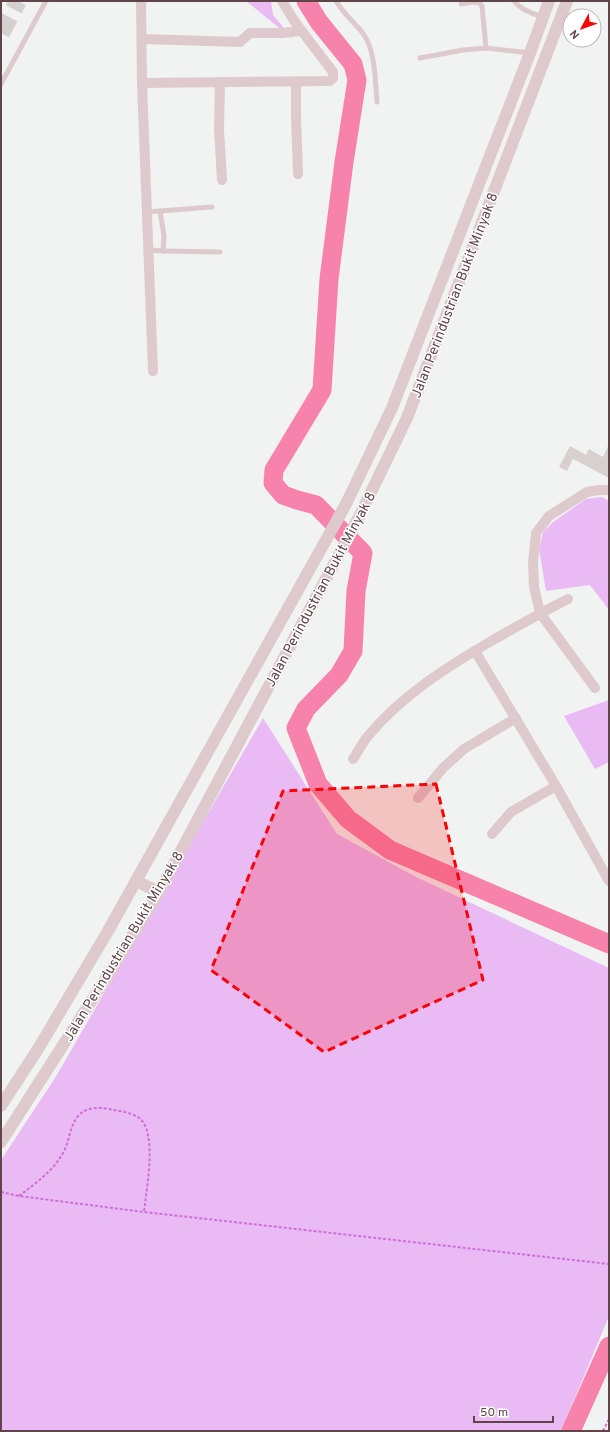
<svg xmlns="http://www.w3.org/2000/svg" width="610" height="1432" font-family="Overpass,sans-serif">
  <style>
    .green { fill: #eabaf5 }
    .lines { fill: none; stroke-linecap: round; stroke-linejoin: round }
    .river { stroke: #f782ac; stroke-width: 19 }
    .building { fill: #d8d0cf }
    .motorway-tunnel { stroke: #d3d0cf; stroke-width: 18; stroke-dasharray: 18 9; stroke-linecap: butt }
    .path { stroke: #d16dd7; stroke-width: 2; stroke-dasharray: 3 2; stroke-linecap: butt }
    .service { stroke: #decacd; stroke-width: 5 }
    .minor { stroke: #decacd; stroke-width: 10 }
    .tertiary { stroke: #decacd; stroke-width: 12 }
    .marked { fill: #f90304; fill-opacity: 0.2; stroke: #f90304; stroke-width: 3; stroke-dasharray: 8 5; stroke-linejoin: round }
    .labels { text-anchor: middle; stroke-width: 3; stroke-linejoin: round; paint-order: stroke }
    .street-label { font-size: 14px; fill: #604548; stroke: #fff }
  </style>
  <rect width="100%" height="100%" fill="#f0f3f1"/>
  <g class="green">
    <path d="M246 1H271L273 15 293 39Z"/>
    <path d="M602 497 609 501V610L590 585 546 591 539 549 543 532 553 522 586 499Z"/>
    <path d="M609 700V762L595 769 564 716Z"/>
    <path d="M263 718 337 834 418 878 609 968V1316L561 1431H1V1160L55 1078Z"/>
  </g>
  <g class="lines">
    <g class="river">
      <path d="M306 1 319 22 353 64 357 80 344 162 329 279 322 390 274 470 273 483 283 495 297 500 316 505 363 553 356 591 353 651 339 675 306 709 296 728 318 784 348 819 390 850 609 944"/>
      <path d="M571 1431 609 1346"/>
    </g>
  </g>
  <path class="building" d="M609 444V478L573 459 567 471 559 467 570 446 586 455 589 449 603 457Z"/>
  <g class="lines">
    <path class="motorway-tunnel" d="M1 33 18 1"/>
    <g class="path">
      <path d="M1 1192 19 1196 144 1212 609 1264"/>
      <path d="M19 1196C37 1182 55 1170 65 1149 70 1138 70 1125 79 1115 88 1106 102 1107 113 1110 121 1111 133 1113 139 1118 158 1131 146 1191 144 1212"/>
      <path d="M603 1431 609 1419"/>
    </g>
    <g class="service">
      <path d="M336 1C343 13 353 21 362 32 376 50 375 81 377 102"/>
      <path d="M514 1C521 10 532 13 542 17"/>
      <path d="M461 4 473 2 480 3 482 6 486 48"/>
      <path d="M420 58 463 50 486 48 529 53"/>
      <path d="M1 84 46 1"/>
      <path d="M147 212 212 207"/>
      <path d="M149 250 163 251 164 236 160 211"/>
      <path d="M163 251 220 252"/>
    </g>
    <g class="minor">
      <path d="M141 1 142 83 153 371"/>
      <path d="M142 39 240 42 250 33H282L301 31"/>
      <path d="M220 82 219 130 222 180"/>
      <path d="M296 82V118L298 174"/>
      <path d="M142 83 330 81 333 78V72L295 22 282 1"/>
      <path d="M475 651 556 786 609 881"/>
      <path d="M595 688 540 613 534 587 533 563 536 533 549 516 587 492 599 490H609"/>
      <path d="M353 759C358 752 362 743 368 736 402 695 447 667 493 640 518 626 542 612 568 599"/>
      <path d="M418 798 443 768 464 749 516 718"/>
      <path d="M492 834 511 812 556 786"/>
    </g>
    <g class="tertiary">
      <path d="M136 881 159 892"/>
      <path d="M1 1106 38 1049 108 931 346 504 392 408 530 53 549 1"/>
      <path d="M1 1142 122 953 159 892 359 517 407 418 567 1"/>
    </g>
  </g>
  <path class="marked" d="M436 784 483 980 324 1052 211 970 283 791Z"/>
  <g class="labels">
    <g class="street-label">
      <text transform="translate(454 295) rotate(-69)" y="5">Jalan Perindustrian Bukit Minyak 8</text>
      <text transform="translate(320 589) rotate(-62)" y="5">Jalan Perindustrian Bukit Minyak 8</text>
      <text transform="translate(123 946) rotate(-59)" y="5">Jalan Perindustrian Bukit Minyak 8</text>
    </g>
  </g>
  <rect width="610" height="1432" fill="none" stroke="#604548" stroke-width="4"/>
  <g transform="translate(582 28) rotate(229)"><circle r="19" fill="#ffffff" stroke="#bfb5b6"/>
  <path d="M0-3L7 15L0 10L-7 15Z" fill="#f90304"/>
  <text y="-6" font-size="11" font-weight="bold" text-anchor="middle" fill="#604548">N</text>
  </g>
  <path d="M474 1416v6h79v-6" fill="none" stroke="#604548" stroke-width="2"/>
  <text x="480" y="1416" font-size="12" fill="#604548" stroke="#ffffff" stroke-width="3" paint-order="stroke">50 m</text>
</svg>
